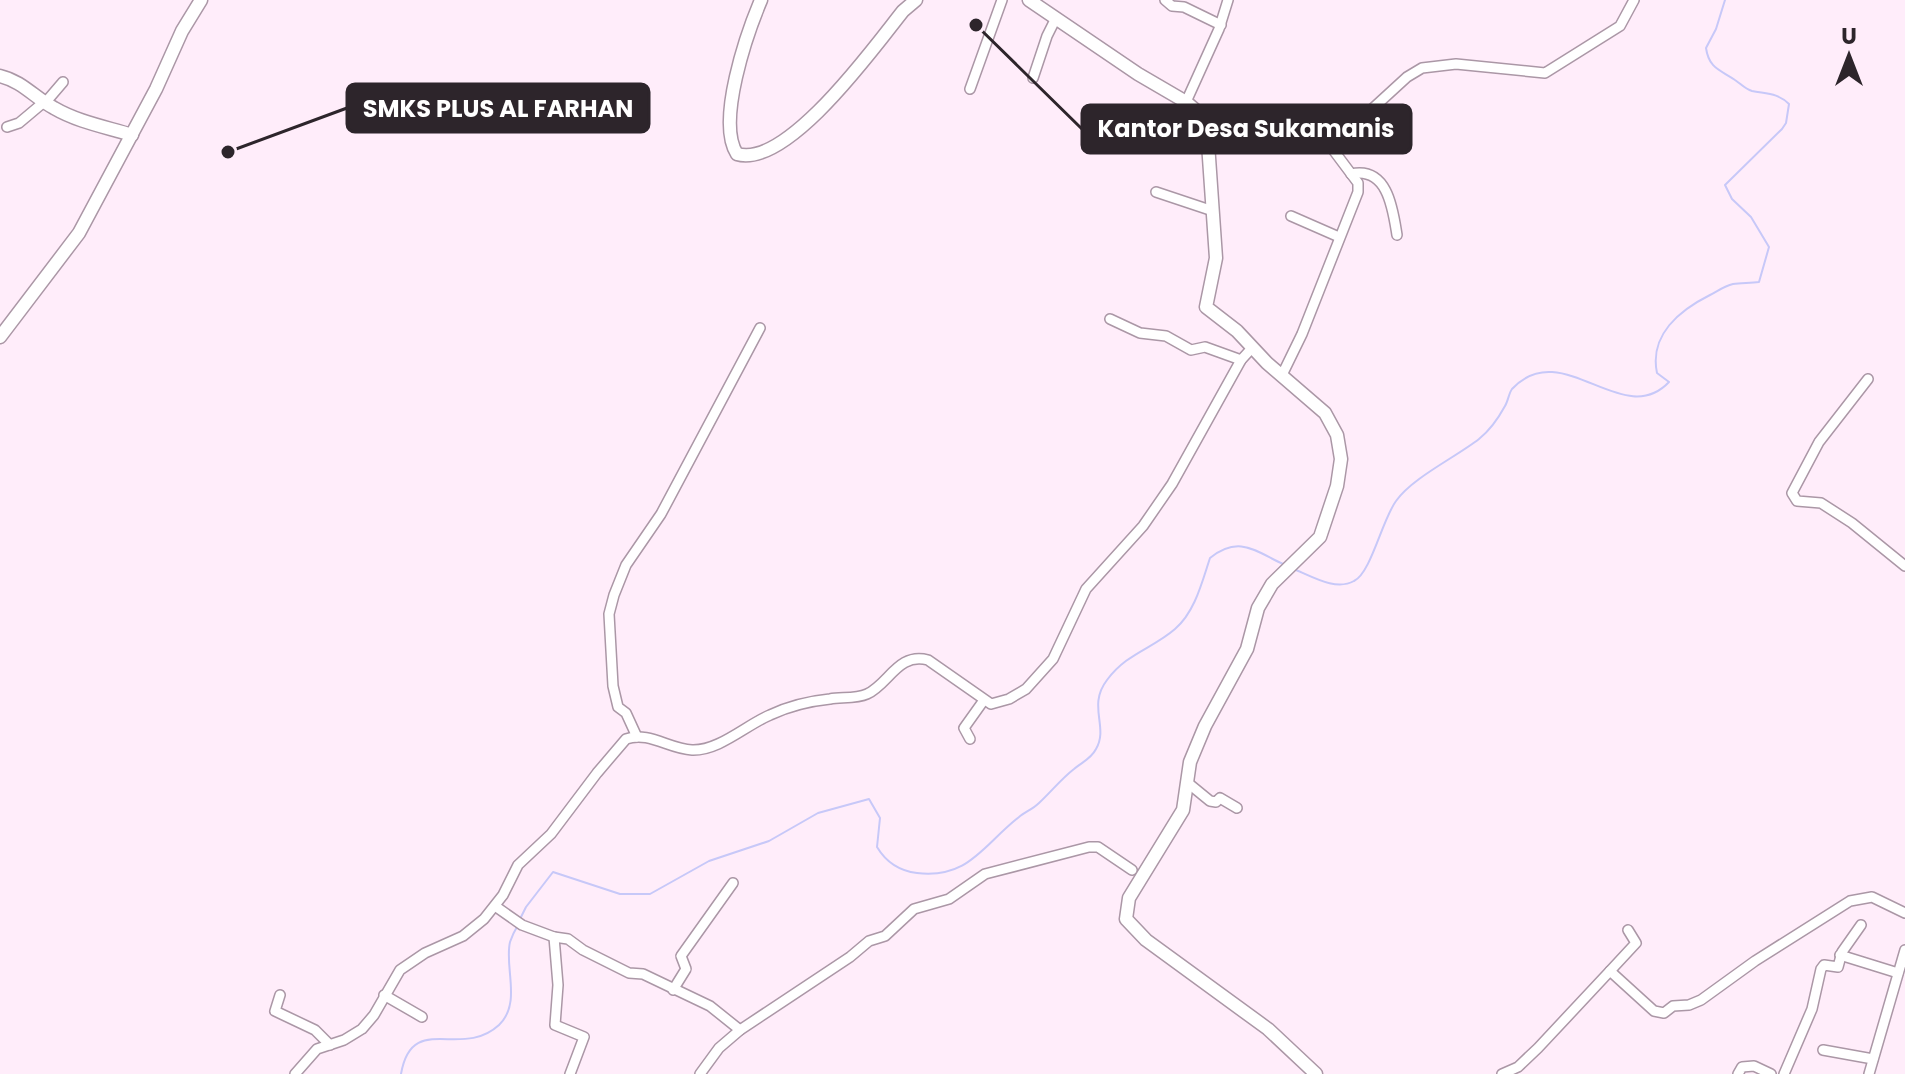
<svg xmlns="http://www.w3.org/2000/svg" width="1905" height="1074" font-family="Poppins,sans-serif">
  <style>
    .lines { fill: none; stroke-linecap: round; stroke-linejoin: round }
    .stream { stroke: #c7c8f8; stroke-width: 2 }
    .street-casing { stroke: #ab97a6; stroke-width: 12 }
    .secondary-casing { stroke: #ab97a6; stroke-width: 15 }
    .street { stroke: #fff; stroke-width: 9 }
    .secondary { stroke: #fff; stroke-width: 12 }
    .leader { fill: none; stroke: #2d252b; stroke-width: 3 }
    .callout-dot { fill: #2d252b; stroke: #ffedfa; stroke-width: 3 }
    .callout { fill: #2d252b; stroke: #2d252b; stroke-width: 3 }
    .callout-label { font-size: 24px; text-anchor: middle; font-weight: bold; fill: #fff }
  </style>
  <rect width="100%" height="100%" fill="#ffedfa"/>
  <g class="lines">
    <g class="stream">
      <path d="M1296 570C1313 577 1336 591 1354 581 1371 573 1382 520 1396 501 1412 478 1456 457 1479 439 1489 431 1499 417 1505 406 1508 401 1509 393 1512 389 1562 335 1623 431 1669 382L1657 373C1649 335 1680 310 1710 295 1718 291 1724 286 1733 284 1741 283 1750 283 1759 282L1769 247 1751 217 1732 199 1725 185 1782 129 1786 123 1789 104C1778 93 1767 94 1752 91 1745 89 1741 84 1735 80 1721 70 1709 69 1706 48L1716 29 1725 0"/>
      <path d="M520 919 526 907 553 872 620 894H650L709 861 769 841 818 813 869 799 880 818 877 847C886 862 900 871 917 873 969 879 983 845 1019 817 1025 812 1033 809 1039 803 1051 792 1061 779 1074 769 1082 762 1091 759 1096 749 1109 727 1087 706 1107 680 1127 653 1152 649 1175 629 1195 612 1202 582 1210 558 1239 535 1255 551 1283 564"/>
      <path d="M401 1074C412 1011 461 1060 499 1025 522 1003 504 967 510 942 512 936 515 930 518 925"/>
    </g>
    <g class="street-casing">
      <g id="street">
        <path d="M1165 0 1172 6 1184 7 1221 25"/>
        <path d="M1033 78 1047 36 1056 18"/>
        <path d="M970 89 1002 0"/>
        <path d="M1186 102 1219 29 1228 0"/>
        <path d="M45 103 63 82"/>
        <path d="M1203 117C1222 115 1241 127 1258 134"/>
        <path d="M7 127 19 123 44 102"/>
        <path d="M1351 174C1388 166 1393 210 1397 235"/>
        <path d="M1156 192 1213 211"/>
        <path d="M1291 216 1339 237"/>
        <path d="M1110 319 1140 333 1166 336 1191 350 1205 347 1241 360"/>
        <path d="M1282 375 1302 334 1358 192V183L1334 151 1347 132 1407 77 1422 68 1456 64 1545 73 1620 26 1634 0"/>
        <path d="M1868 379 1819 442 1792 493 1797 501 1821 503 1852 523 1905 566"/>
        <path d="M637 737 626 713 618 707 613 686 609 614 614 595 626 565 661 514 760 328"/>
        <path d="M970 739 964 728 984 700"/>
        <path d="M1188 783 1210 801 1216 802 1220 798 1237 808"/>
        <path d="M495 906 522 925 554 937 568 939 583 950 629 973 643 974 710 1006 740 1030"/>
        <path d="M554 937 558 985 555 1025 584 1037 570 1074"/>
        <path d="M1840 955 1898 973"/>
        <path d="M1610 971 1636 943 1628 930"/>
        <path d="M673 990 686 969 681 956 733 883"/>
        <path d="M280 995 275 1011 315 1030 330 1045"/>
        <path d="M384 995 422 1017"/>
        <path d="M1823 1050 1873 1059"/>
        <path d="M295 1074 317 1049 344 1040 362 1029 374 1015 400 970 425 953 463 936 484 919 503 895 518 865 551 834 597 773 626 739C649 731 669 749 692 750 719 751 746 725 770 715 789 706 810 701 830 699 841 697 856 699 867 694 889 684 898 652 928 660L991 704 1009 699 1026 689 1053 659 1086 589 1143 526 1172 484 1241 360 1252 348"/>
        <path d="M700 1074 719 1048 740 1030 850 957 869 941 885 936 914 909 949 899 985 874 1089 847H1098L1132 870"/>
        <path d="M1502 1074 1518 1067 1538 1048 1610 971 1654 1011 1664 1013 1673 1006 1689 1005 1701 1000 1755 961 1850 901 1872 897 1905 913"/>
        <path d="M1738 1074 1742 1067 1754 1066 1771 1074"/>
        <path d="M1784 1074 1812 1009 1821 969 1824 965 1838 967 1842 952 1861 925"/>
        <path d="M1869 1074 1905 950"/>
      </g>
    </g>
    <g class="secondary-casing">
      <g id="secondary">
        <path d="M761 0C747 33 716 122 737 154 787 169 875 46 903 11L916 0"/>
        <path d="M1029 0 1138 74 1186 102 1200 114 1207 129 1216 258 1206 307 1237 331 1267 363 1325 413 1337 435 1341 459 1337 486 1320 537 1272 584 1258 608 1247 649 1205 726 1190 762 1183 810 1129 898 1126 919 1146 940 1268 1029 1316 1074"/>
        <path d="M0 76C22 81 35 98 54 108 78 122 106 127 132 135"/>
        <path d="M0 337 79 233 156 89 182 31 201 0"/>
      </g>
    </g>
    <use href="#street" class="street"/>
    <use href="#secondary" class="secondary"/>
  </g>
  <path class="leader" d="M228 152L347 108M976 25L1082 129"/>
  <g class="callout-dot">
    <circle cx="228" cy="152" r="8"/>
    <circle cx="976" cy="25" r="8"/>
  </g>
  <g class="callout">
    <rect x="347" y="84" width="302" height="48" rx="8"/>
    <rect x="1082" y="105" width="329" height="48" rx="8"/>
  </g>
  <g class="callout-label">
    <text x="498" y="117">SMKS PLUS AL FARHAN</text>
    <text x="1246" y="137">Kantor Desa Sukamanis</text>
  </g>
  <g transform="translate(1849 56)" stroke="#ffedfa" stroke-width="6" paint-order="stroke">
  <path d="M0-6L14 30L0 20L-14 30Z" fill="#2d252b"/>
  <text y="-12" font-size="22" font-weight="bold" text-anchor="middle" fill="#2d252b">U</text>
  </g>
</svg>
